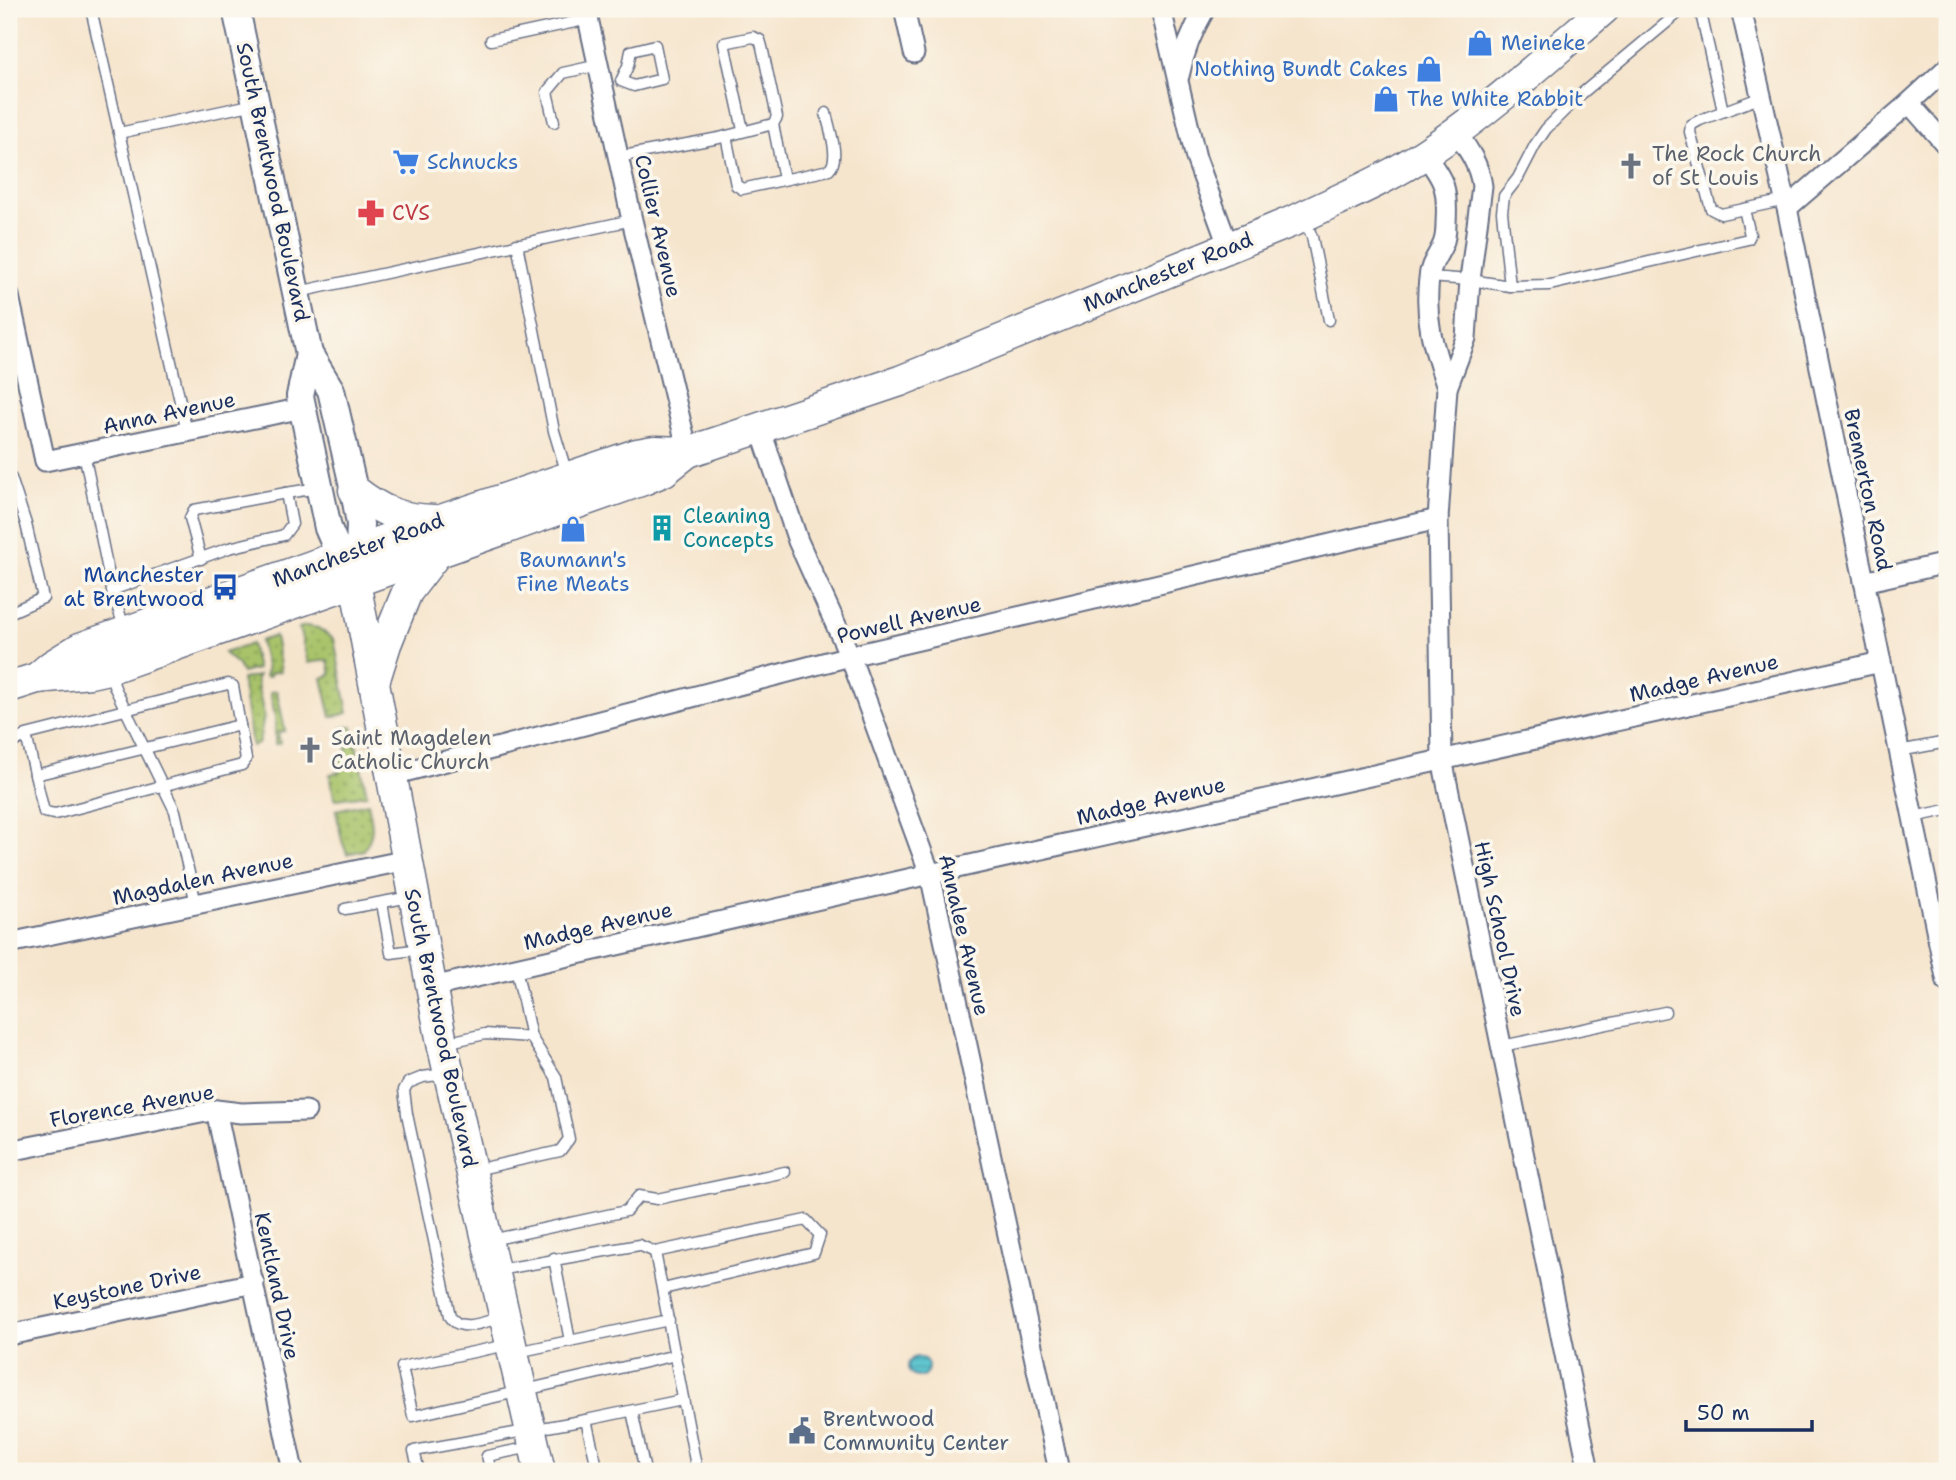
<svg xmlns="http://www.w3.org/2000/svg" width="1956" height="1480" font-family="'Shantell Sans',sans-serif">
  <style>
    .grass { fill: url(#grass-dots); stroke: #627964; stroke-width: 2 }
    .water { fill: url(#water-rules); stroke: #387996; stroke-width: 2 }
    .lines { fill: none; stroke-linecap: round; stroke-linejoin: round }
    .service-casing { stroke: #686f85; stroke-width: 13 }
    .minor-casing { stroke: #686f85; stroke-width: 23 }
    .secondary-casing { stroke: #686f85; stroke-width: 30 }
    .primary-casing { stroke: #686f85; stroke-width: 33 }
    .service { stroke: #fff; stroke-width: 10 }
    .minor { stroke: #fff; stroke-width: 19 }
    .secondary { stroke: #fff; stroke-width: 26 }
    .primary { stroke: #fff; stroke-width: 30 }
    .labels { text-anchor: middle; stroke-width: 7; stroke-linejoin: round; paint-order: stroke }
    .shop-label { font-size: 21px; fill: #366cbe; stroke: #fbf7ec; text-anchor: start }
    .worship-label { font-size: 21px; fill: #5b616d; stroke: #fbf7ec; text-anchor: start }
    .street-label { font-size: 21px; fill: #1b2f5e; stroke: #fbf7ec }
    .health-label { font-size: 21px; fill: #be3a42; stroke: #fbf7ec; text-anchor: start }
    .culture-label { font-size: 21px; fill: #0d838f; stroke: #fbf7ec; text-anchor: start }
    .transit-label { font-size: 21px; fill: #164399; stroke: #fbf7ec; text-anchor: end }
    .service-label { font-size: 21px; fill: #4e5e75; stroke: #fbf7ec; text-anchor: start }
  </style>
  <defs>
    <pattern id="grass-dots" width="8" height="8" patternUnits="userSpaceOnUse" patternTransform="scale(1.75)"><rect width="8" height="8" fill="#a8c369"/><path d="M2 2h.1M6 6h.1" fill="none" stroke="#889f5a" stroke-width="1.8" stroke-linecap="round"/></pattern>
    <pattern id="water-rules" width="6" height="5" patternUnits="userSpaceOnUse" patternTransform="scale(1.75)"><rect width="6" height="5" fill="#55c3cd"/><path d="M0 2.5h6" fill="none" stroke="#469faa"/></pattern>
  </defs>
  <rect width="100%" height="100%" fill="#fbf7ec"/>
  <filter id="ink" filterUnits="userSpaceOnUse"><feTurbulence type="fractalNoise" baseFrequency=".0143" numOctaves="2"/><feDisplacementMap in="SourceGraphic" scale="14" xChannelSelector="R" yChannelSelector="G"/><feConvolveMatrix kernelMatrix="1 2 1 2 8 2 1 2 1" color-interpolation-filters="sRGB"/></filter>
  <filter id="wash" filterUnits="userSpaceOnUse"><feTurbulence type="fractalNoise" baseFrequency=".00686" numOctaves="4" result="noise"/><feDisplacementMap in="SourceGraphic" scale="28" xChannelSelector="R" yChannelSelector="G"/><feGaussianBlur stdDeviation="1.57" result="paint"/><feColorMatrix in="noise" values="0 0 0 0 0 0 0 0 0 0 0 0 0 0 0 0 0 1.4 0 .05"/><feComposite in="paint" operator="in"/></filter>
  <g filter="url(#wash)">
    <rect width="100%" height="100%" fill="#f6e5cd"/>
    <g class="grass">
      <path d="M306 626 318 628 334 639 348 713 331 717 322 678 331 675 328 660 308 663 299 628Z"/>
      <path d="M275 636 281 671 270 673V676L267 677 265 676 267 670 260 641Z"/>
      <path d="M251 644 257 669 242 673 238 665 224 653Z"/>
      <path d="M258 676 256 679 264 716 259 742 258 744 252 746 242 679Z"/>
      <path d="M277 691 285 731 278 732 280 743 275 744V716L270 692Z"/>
      <path d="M352 726 367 795 336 799 334 798 330 774 340 772 338 758 346 756 347 749 342 728Z"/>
      <path d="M368 803C372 824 376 831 364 850L347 854 342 841 336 810Z"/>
    </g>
    <circle class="water" cx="918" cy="1367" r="10"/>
  </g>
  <g filter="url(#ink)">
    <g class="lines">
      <g class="service-casing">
        <g id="service">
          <path d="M91 9 187 432"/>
          <path d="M1700 9 1723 111"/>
          <path d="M491 40 589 19"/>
          <path d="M655 45 662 79 634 86 621 81 628 66 631 51Z"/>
          <path d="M1762 97 1700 120 1691 125 1690 132 1711 209 1721 214 1786 200"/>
          <path d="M554 122 547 92 563 73 599 65"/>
          <path d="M773 124 784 179"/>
          <path d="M119 133 255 104"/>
          <path d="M726 136 736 185 742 189 829 170C841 159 829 128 826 113"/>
          <path d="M618 157 719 138 773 124 777 117 762 47 760 40 753 37 724 43 743 130"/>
          <path d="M1305 219 1312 237 1329 320"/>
          <path d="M517 244 554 431 567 474"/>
          <path d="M1429 277 1470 280 1510 286 1550 285 1748 239 1750 235 1744 209"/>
          <path d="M1510 286 1502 212 1504 196 1518 178 1535 145 1546 129 1580 95 1683 9"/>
          <path d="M298 292 632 220"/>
          <path d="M84 453 112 590 125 630"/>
          <path d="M201 559 190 518 194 510 286 493"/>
          <path d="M112 590 229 548 284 535 292 524 286 493 318 488"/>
          <path d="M9 613 43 598 26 524 11 478"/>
          <path d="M110 673 115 688 175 811 196 904"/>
          <path d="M9 745 26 735 228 684 233 686 246 759 242 765 55 814 44 812 26 735"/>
          <path d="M1899 751 1947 742"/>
          <path d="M35 775 240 725"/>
          <path d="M1913 817 1947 810"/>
          <path d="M382 903 391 953 420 949"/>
          <path d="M345 909 410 897"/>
          <path d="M445 1043 485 1034 531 1037"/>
          <path d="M1502 1046 1665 1012"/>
          <path d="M444 1074 423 1077 408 1083 404 1090 407 1114 450 1316C460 1334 486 1321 502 1317"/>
          <path d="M475 1170 560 1151 569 1139 556 1077 531 1037 516 968"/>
          <path d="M491 1240 626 1211 639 1196 657 1199 785 1172"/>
          <path d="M655 1252 697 1471"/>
          <path d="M554 1258 570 1341"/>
          <path d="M498 1270 639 1245 655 1252 806 1220 820 1235 814 1253 663 1289"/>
          <path d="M507 1345 402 1367 413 1416 676 1355"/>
          <path d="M517 1352 669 1320"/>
          <path d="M632 1411 645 1471"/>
          <path d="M586 1420 682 1400"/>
          <path d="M419 1471 414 1451 586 1420 598 1471"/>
          <path d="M491 1471 487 1456 531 1447"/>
        </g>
      </g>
      <g class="minor-casing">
        <g id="minor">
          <path d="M586 9 632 220 688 452"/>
          <path d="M904 9 914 53"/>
          <path d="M1161 9 1196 158 1229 248"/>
          <path d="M1741 9 1787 208 1947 982"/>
          <path d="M1179 76C1184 51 1192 31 1205 9"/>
          <path d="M1909 103 1947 146"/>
          <path d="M1456 132C1468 149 1479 164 1482 186L1470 280 1466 338 1447 388 1438 519 1442 759 1589 1471"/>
          <path d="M1424 154C1445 181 1448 189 1446 223 1446 230 1446 237 1443 244 1438 256 1430 264 1429 278 1424 321 1434 349 1447 388"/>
          <path d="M1787 208 1909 103 1947 68"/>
          <path d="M9 296 45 461 303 408"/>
          <path d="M760 428 798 541 850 656 930 874 1059 1471"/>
          <path d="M1864 582 1947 563"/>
          <path d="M392 775 850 656 1438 519"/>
          <path d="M9 943 407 860"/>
          <path d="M432 987 930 874 1881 662"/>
          <path d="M216 1110 293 1471"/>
          <path d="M9 1151 216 1110 241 1113 306 1111"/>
          <path d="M9 1335 254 1283"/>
        </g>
      </g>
      <g class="secondary-casing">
        <g id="secondary">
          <path d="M236 9 309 354 331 390 354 490 360 524 359 550"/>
          <path d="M309 354 300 396 328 528 340 556"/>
        </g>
      </g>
      <g class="primary-casing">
        <g id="primary">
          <path d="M354 490C382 512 399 519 434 520"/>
          <path d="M359 550 355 582 442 1043 540 1471"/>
          <path d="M37 678 51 666 80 648 441 520 637 454 654 451 688 452"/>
          <path d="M375 679 386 644 407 592 437 553"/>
          <path d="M9 687 37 678 90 673 108 669 643 480 664 471 688 452 900 381 1298 219C1341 198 1386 180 1426 153 1489 111 1546 59 1604 9"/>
        </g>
      </g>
      <use href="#service" class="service"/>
      <use href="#minor" class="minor"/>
      <use href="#secondary" class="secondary"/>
      <use href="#primary" class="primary"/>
    </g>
  </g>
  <defs>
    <g id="shop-bare" transform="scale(2.1)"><path d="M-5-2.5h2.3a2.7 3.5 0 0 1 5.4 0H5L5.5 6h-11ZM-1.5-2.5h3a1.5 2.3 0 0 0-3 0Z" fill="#3f7fe0" stroke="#fbf7ec" stroke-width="2.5" paint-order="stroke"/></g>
    <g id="supermarket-bare" transform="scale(2.1)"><path d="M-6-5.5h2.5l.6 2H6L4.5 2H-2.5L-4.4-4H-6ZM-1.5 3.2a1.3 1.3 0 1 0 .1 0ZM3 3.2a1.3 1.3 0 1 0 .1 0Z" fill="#3f7fe0" stroke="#fbf7ec" stroke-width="2.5" paint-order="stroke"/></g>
    <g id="church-bare" transform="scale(2.1)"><path d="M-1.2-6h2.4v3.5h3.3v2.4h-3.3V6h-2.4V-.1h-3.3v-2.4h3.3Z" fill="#6b7280" stroke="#fbf7ec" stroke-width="2.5" paint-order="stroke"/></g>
    <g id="pharmacy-bare" transform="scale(2.1)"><path d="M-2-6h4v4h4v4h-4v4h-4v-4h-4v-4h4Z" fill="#e0444e" stroke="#fbf7ec" stroke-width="2.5" paint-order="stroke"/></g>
    <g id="building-bare" transform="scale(2.1)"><path d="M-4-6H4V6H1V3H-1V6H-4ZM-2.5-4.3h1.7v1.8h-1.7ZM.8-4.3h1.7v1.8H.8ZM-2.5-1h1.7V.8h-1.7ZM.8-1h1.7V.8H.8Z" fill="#0f9aa8" stroke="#fbf7ec" stroke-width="2.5" paint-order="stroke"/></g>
    <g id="bus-bare" transform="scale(2.1)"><path d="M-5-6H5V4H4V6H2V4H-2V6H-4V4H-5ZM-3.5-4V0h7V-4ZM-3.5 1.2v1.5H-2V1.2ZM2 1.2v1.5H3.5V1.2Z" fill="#1a4fb4" stroke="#fbf7ec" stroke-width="2.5" paint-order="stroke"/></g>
    <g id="civic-bare" transform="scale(2.1)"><path d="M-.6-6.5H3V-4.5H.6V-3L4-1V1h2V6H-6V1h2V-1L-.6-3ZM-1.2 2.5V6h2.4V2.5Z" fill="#5c6f8a" stroke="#fbf7ec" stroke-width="2.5" paint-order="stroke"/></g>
  </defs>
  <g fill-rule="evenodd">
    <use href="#shop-bare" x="1480" y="43"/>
    <use href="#shop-bare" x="1429" y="69"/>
    <use href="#shop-bare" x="1386" y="99"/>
    <use href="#supermarket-bare" x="406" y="162"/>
    <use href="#church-bare" x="1631" y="166"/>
    <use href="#pharmacy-bare" x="371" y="213"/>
    <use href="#building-bare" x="662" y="528"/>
    <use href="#shop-bare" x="573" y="529"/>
    <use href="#bus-bare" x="225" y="587"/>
    <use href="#church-bare" x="310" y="750"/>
    <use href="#civic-bare" x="802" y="1431"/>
  </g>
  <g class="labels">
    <g class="shop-label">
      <text x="1501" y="50">Meineke</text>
      <text x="1408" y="76" text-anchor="end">Nothing Bundt Cakes</text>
      <text x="1407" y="106">The White Rabbit</text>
      <text x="427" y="169">Schnucks</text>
      <text x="573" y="567" text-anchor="middle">Baumann's<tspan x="573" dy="24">Fine Meats</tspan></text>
    </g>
    <g class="worship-label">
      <text x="1652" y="161">The Rock Church<tspan x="1652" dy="24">of St Louis</tspan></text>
      <text x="331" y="745">Saint Magdelen<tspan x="331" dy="24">Catholic Church</tspan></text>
    </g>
    <g class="street-label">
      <text transform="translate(273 182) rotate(78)" y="7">South Brentwood Boulevard</text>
      <text transform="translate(658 226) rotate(77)" y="7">Collier Avenue</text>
      <text transform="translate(1168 272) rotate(-22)" y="7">Manchester Road</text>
      <text transform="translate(169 413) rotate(-12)" y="7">Anna Avenue</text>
      <text transform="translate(1868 490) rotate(78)" y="7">Bremerton Road</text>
      <text transform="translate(358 550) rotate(-20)" y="7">Manchester Road</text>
      <text transform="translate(909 620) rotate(-13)" y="7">Powell Avenue</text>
      <text transform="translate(1704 678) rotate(-13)" y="7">Madge Avenue</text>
      <text transform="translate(1151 801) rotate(-13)" y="7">Madge Avenue</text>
      <text transform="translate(203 879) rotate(-12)" y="7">Magdalen Avenue</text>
      <text transform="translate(598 926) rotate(-13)" y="7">Madge Avenue</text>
      <text transform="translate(1500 929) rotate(78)" y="7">High School Drive</text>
      <text transform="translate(964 935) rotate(77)" y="7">Annalee Avenue</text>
      <text transform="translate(441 1028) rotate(78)" y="7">South Brentwood Boulevard</text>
      <text transform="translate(132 1106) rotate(-10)" y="7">Florence Avenue</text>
      <text transform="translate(277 1286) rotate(78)" y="7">Kentland Drive</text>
      <text transform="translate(127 1287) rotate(-12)" y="7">Keystone Drive</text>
    </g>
    <g class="health-label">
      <text x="392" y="220">CVS</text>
    </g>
    <g class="culture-label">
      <text x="683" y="523">Cleaning<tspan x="683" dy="24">Concepts</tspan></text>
    </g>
    <g class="transit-label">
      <text x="204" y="582">Manchester<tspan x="204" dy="24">at Brentwood</tspan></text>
    </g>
    <g class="service-label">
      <text x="823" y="1426">Brentwood<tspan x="823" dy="24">Community Center</tspan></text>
    </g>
  </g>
  <rect width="1956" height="1480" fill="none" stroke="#fbf7ec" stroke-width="35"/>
  <path d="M1686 1420v10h126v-10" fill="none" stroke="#1b2f5e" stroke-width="3.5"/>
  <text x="1697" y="1420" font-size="21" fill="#1b2f5e" stroke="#fbf7ec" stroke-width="5" paint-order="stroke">50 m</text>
</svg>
